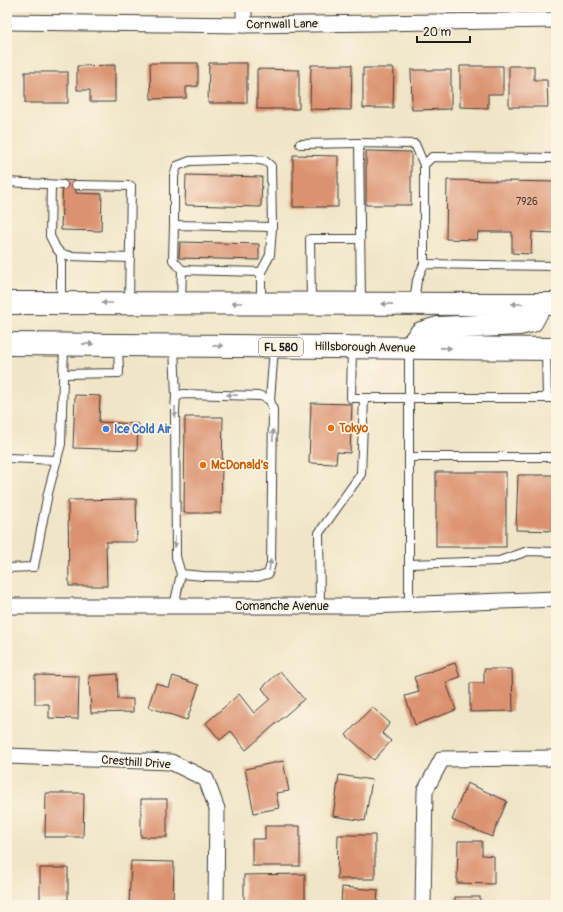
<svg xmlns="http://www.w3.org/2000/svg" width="563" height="912" font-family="Pangolin,sans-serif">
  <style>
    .building { fill: #db926f }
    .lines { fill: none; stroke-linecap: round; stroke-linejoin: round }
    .lane-casing { stroke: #3c3a36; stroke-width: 10 }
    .street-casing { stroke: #3c3a36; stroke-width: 17 }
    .primary-casing { stroke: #3c3a36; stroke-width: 24 }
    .lane { stroke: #fff; stroke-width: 8 }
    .street { stroke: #fff; stroke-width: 15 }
    .primary { stroke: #fff; stroke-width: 22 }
    .oneway { fill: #999 }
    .food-dot { fill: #e8710a; stroke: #fcf5e5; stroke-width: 1.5 }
    .shop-dot { fill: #3f7fe0; stroke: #fcf5e5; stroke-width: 1.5 }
    .labels { text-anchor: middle; stroke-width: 3.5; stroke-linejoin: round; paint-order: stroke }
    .number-label { font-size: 10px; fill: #4c3a31 }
    .shield { fill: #fcf5e5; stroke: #5f5d58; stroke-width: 1 }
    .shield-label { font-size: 11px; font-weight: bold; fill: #1c1c1c }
    .street-label { font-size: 12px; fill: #1c1c1c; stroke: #fcf5e5 }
    .food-label { font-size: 12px; font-weight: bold; fill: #c56008; stroke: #fcf5e5; text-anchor: start }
    .shop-label { font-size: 12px; font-weight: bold; fill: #366cbe; stroke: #fcf5e5; text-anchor: start }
  </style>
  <rect width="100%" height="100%" fill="#fcf5e5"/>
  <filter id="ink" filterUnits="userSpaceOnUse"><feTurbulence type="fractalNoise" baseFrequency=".025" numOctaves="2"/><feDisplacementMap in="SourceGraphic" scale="8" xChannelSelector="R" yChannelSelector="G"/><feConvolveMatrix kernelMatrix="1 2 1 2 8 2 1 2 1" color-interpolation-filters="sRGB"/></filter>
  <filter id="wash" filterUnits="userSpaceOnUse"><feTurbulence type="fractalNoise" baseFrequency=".012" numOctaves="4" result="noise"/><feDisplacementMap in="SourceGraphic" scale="16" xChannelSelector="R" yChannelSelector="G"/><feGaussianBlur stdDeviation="0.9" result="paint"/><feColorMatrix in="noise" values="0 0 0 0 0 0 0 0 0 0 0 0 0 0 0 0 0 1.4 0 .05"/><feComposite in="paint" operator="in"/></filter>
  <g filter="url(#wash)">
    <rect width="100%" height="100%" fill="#f0e5c7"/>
    <g id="blocks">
      <g class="building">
        <path d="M150 63H198V86L186 87V98L151 99Z"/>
        <path d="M209 63H247V103H208Z"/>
        <path d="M115 65V102H90V90H77V66Z"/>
        <path d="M311 65H352L351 110 310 109Z"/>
        <path d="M460 66H503V94H488V108L460 107Z"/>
        <path d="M509 66H534V80H547L548 107H509Z"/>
        <path d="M363 68H394L393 108H363Z"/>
        <path d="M257 69 299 70V109H257Z"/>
        <path d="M411 70H451V109L412 110Z"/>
        <rect x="25" y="72" width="43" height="31"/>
        <path d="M366 151 411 152V205H366Z"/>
        <path d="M293 155 338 156V207H293Z"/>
        <path d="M186 175 262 177 261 207 185 205Z"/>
        <path d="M63 180 76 181V193L102 194 101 231 61 230Z"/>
        <path d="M447 180 556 182V233L532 232 531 254 512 253V232H478L477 240 446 239Z"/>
        <path d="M180 242 259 244V260L179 258Z"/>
        <path d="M75 395 100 396 99 422 138 424 137 450 73 448Z"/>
        <path d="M311 403 352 404 350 453 337 452 336 464 309 463Z"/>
        <path d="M185 417H223L221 513H184Z"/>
        <rect x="436" y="472" width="70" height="75"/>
        <path d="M518 475H556V531L516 530Z"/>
        <path d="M136 499 137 542H106L107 586H69L68 500Z"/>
        <path d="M455 663 460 677 446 682 456 710 415 725 405 696 419 692 414 677Z"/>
        <path d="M484 669H512L513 711 470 712V683H484Z"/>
        <path d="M280 671 304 699 246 750 231 731 220 740 206 723 239 694 254 713 270 699 262 688Z"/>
        <path d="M117 674 118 699H133V712L91 713 89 676Z"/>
        <path d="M35 675 79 676 78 719 49 718V704H35Z"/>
        <path d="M173 676 199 685 187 720 148 707 156 683 169 688Z"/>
        <path d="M372 707 390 723 382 733 391 741 374 760 346 735Z"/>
        <path d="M283 761 289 791 276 793 279 808 254 813 245 769Z"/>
        <path d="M339 775 372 780 365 821 333 816Z"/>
        <path d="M467 783 507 801 492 837 452 820Z"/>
        <path d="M46 793H84L83 837H45Z"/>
        <rect x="141" y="799" width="26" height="38"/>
        <path d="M265 826H300V866H252V839H265Z"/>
        <path d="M338 835H375V879H337Z"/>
        <path d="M458 841H482V855L494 856V884L457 883Z"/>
        <path d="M131 861 174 862 173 905H129Z"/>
        <path d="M40 868H68V900L40 901Z"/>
        <path d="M305 874V905H244V875Z"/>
        <path d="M342 887 378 890 377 905H341Z"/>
        <rect x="455" y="897" width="25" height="8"/>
      </g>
    </g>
  </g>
  <g filter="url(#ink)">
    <use href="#blocks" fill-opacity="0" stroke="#3c3a36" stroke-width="1"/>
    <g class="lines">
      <g class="lane-casing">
        <g id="lane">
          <path d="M300 144 359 143"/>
          <path d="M7 182 63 185"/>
          <path d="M51 185 50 236 56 248 61 254 70 256 130 258"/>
          <path d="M76 185 131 186 129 303"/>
          <path d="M174 225V176L177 166 190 161 253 159 265 161 271 166 272 227"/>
          <path d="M61 254V302"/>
          <path d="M424 264V165L432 157 556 158"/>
          <path d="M182 270 173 260 174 225 272 227 270 255 261 272"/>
          <path d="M181 302 182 270 261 272V303"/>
          <path d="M311 302 310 239H360"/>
          <path d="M414 302 417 280 424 264 556 266"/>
          <path d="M361 303 359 143 415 144 424 165"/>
          <path d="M174 346 176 397 175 409 176 557 181 574 203 576 258 577 268 574 271 564 273 410 270 400 274 348"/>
          <path d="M352 348 351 398H556"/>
          <path d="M409 348V605"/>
          <path d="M546 349 547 398"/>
          <path d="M63 374 119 373 118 346"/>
          <path d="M176 397 183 394 261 396 270 400"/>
          <path d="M409 457H556"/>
          <path d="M7 458 57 460"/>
          <path d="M409 564 499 561 528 551 556 552"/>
          <path d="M7 568 34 567 48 493 61 444 64 346"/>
          <path d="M174 606 181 574"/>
          <path d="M320 606 319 533 361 474 364 398"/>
        </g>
      </g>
      <g class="street-casing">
        <g id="street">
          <path d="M7 22 244 25 556 20"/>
          <path d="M244 25V7"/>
          <path d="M7 606H369L556 599"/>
          <path d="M7 756 171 762 206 779 217 809 216 905"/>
          <path d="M423 905 425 791 442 759 556 758"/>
        </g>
      </g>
      <g class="primary-casing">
        <g id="primary">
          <path d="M7 303 556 304"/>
          <path d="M7 344 556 349"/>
          <path d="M409 348 421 333 438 328 519 324 532 321 541 304"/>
        </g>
      </g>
      <use href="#lane" class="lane"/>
      <use href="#street" class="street"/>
      <use href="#primary" class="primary"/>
    </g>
    <defs><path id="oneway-solid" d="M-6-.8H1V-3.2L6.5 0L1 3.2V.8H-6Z"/></defs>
    <g class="oneway">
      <use href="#oneway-solid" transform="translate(107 303) rotate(180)"/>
      <use href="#oneway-solid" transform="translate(237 303) rotate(-180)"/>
      <use href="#oneway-solid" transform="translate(387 304) rotate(-179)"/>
      <use href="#oneway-solid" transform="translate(517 304) rotate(180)"/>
      <use href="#oneway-solid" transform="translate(88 344) rotate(1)"/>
      <use href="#oneway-solid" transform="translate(218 346) rotate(1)"/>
      <use href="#oneway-solid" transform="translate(446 348) rotate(1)"/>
      <use href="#oneway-solid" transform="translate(232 395) rotate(-179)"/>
      <use href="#oneway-solid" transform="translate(175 412) rotate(91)"/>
      <use href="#oneway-solid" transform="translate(273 435) rotate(-89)"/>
      <use href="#oneway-solid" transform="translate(175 542) rotate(90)"/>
      <use href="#oneway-solid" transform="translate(270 565) rotate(-81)"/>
    </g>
  </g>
  <g class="food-dot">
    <circle cx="331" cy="428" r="4"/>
    <circle cx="203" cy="465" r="4"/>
  </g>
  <circle class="shop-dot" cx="106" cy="429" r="4"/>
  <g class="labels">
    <g class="number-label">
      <text x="527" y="205">7926</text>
    </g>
    <rect class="shield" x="259" y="338" width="44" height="18" rx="3"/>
    <g class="shield-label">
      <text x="281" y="351">FL 580</text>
    </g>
    <g class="street-label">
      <text transform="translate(282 24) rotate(-1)" y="4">Cornwall Lane</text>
      <text transform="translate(365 347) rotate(1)" y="4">Hillsborough Avenue</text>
      <text x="282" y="610">Comanche Avenue</text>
      <text transform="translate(136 762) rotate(4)" y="4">Cresthill Drive</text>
    </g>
    <g class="food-label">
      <text x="339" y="432">Tokyo</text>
      <text x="211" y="469">McDonald's</text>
    </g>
    <g class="shop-label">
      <text x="114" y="433">Ice Cold Air</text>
    </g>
  </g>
  <rect width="563" height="912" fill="none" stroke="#fcf5e5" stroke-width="24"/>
  <path d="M417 36v6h53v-6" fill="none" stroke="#1c1c1c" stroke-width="2"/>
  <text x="423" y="36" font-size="12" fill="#1c1c1c" stroke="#fcf5e5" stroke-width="3" paint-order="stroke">20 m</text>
</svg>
